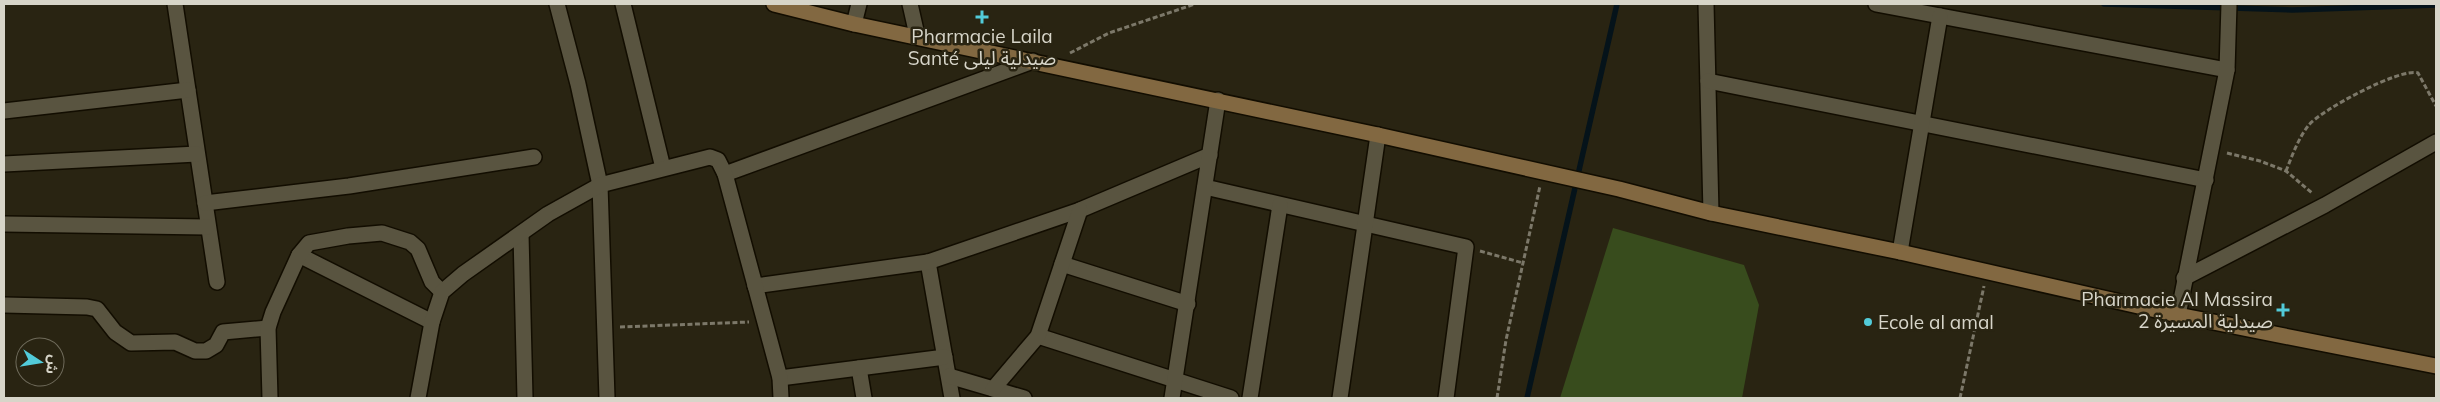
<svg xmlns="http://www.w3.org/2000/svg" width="2440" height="402" font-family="Mulish,'Noto Sans Arabic',sans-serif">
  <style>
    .green { fill: #384c1d }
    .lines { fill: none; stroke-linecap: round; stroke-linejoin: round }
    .stream { stroke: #05131a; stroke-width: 5.5 }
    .street-casing { stroke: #120d00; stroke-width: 18 }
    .secondary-casing { stroke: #120d00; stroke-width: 18 }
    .path { stroke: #7c7869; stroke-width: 3; stroke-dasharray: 5 2.5; stroke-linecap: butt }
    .street { stroke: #595440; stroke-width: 15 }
    .secondary { stroke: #826841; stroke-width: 15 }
    .poi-dot { fill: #52cbd9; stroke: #292412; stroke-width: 2 }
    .labels { text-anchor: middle; stroke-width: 5; stroke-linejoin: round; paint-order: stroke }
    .poi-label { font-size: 19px; fill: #d7d5c9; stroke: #292412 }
  </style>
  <rect width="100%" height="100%" fill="#292412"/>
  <path class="green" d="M1613 228 1744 265 1759 305 1742 398H1560Z"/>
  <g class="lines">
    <g class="stream">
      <path d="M2104 4 2292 10 2436 5"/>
      <path d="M1527 398 1617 4"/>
    </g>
    <g class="street-casing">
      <g id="street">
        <path d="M175 4 217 282"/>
        <path d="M557 4 578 84 600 185 607 398"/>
        <path d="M623 4 663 168"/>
        <path d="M910 4 917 35"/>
        <path d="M1706 4 1711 213"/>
        <path d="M1876 4 2227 70"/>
        <path d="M854 24 859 4"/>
        <path d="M1708 81 2206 180"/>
        <path d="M4 111 188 90"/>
        <path d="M4 164 197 154"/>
        <path d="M725 174 1033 61"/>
        <path d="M1205 187 1466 247 1446 398"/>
        <path d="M205 203 349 186 534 157"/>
        <path d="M4 224 207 227"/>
        <path d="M521 234 525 398"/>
        <path d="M1900 252 1940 16"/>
        <path d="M299 255 432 322"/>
        <path d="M928 262 952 398"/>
        <path d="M1062 264 1188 304"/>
        <path d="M2184 278 2325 205 2436 142"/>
        <path d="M755 286 928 262 1080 210 1210 155"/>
        <path d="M4 305 87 307 97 309 115 332 131 343 175 342 195 351H206L216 345 223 332 268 328"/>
        <path d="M2178 315 2227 70 2229 4"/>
        <path d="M1038 336 1231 398"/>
        <path d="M859 368 864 398"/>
        <path d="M949 376 1024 398"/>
        <path d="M780 378 945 357"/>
        <path d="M993 389 1038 336 1080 210"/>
        <path d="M270 398 268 328 273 312 299 255 309 243 348 236 382 233 410 242 418 249 432 282 442 292"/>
        <path d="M418 398 432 322 442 292 463 274 548 214 600 185 710 157 718 160 725 174 780 378 781 398"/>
        <path d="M1172 398 1218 100"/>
        <path d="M1250 398 1280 205"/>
        <path d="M1340 398 1378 135"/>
      </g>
    </g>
    <g class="secondary-casing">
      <path id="secondary" d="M774 4 854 24 1378 135 1619 189 1711 213 1900 252 2178 315 2436 366"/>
    </g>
    <g class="path">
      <path d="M1070 53 1109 33 1195 4"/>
      <path d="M2227 153 2260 161 2286 171 2312 193"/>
      <path d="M2286 171C2292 156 2298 139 2308 126 2319 111 2401 67 2418 73L2436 106"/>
      <path d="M1480 251 1523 263"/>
      <path d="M620 327 749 322"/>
      <path d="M1497 398 1506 340 1540 186"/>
      <path d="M1960 398 1984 286"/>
    </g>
    <use href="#street" class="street"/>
    <use href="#secondary" class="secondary"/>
  </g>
  <g class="poi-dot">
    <path d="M979.5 9.5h5v5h5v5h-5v5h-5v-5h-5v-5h5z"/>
    <path d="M2280.5 302.5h5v5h5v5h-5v5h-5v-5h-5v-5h5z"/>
    <circle cx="1868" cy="322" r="5"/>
  </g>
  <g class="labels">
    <g class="poi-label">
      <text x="982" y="43">Pharmacie Laila<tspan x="982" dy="22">Santé صيدلية ليلى</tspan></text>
      <text x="2273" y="306" text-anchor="end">Pharmacie Al Massira<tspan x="2273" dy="22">2 صيدلية المسيرة</tspan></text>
      <text x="1878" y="329" text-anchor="start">Ecole al amal</text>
    </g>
  </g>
  <rect width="2440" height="402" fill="none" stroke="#d7d5c9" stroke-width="10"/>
  <g transform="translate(40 362) rotate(102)"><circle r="24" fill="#292412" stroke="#6f6b5b"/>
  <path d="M0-4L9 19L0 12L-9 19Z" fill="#52cbd9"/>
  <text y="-8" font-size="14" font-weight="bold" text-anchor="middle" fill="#d7d5c9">ش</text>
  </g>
</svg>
